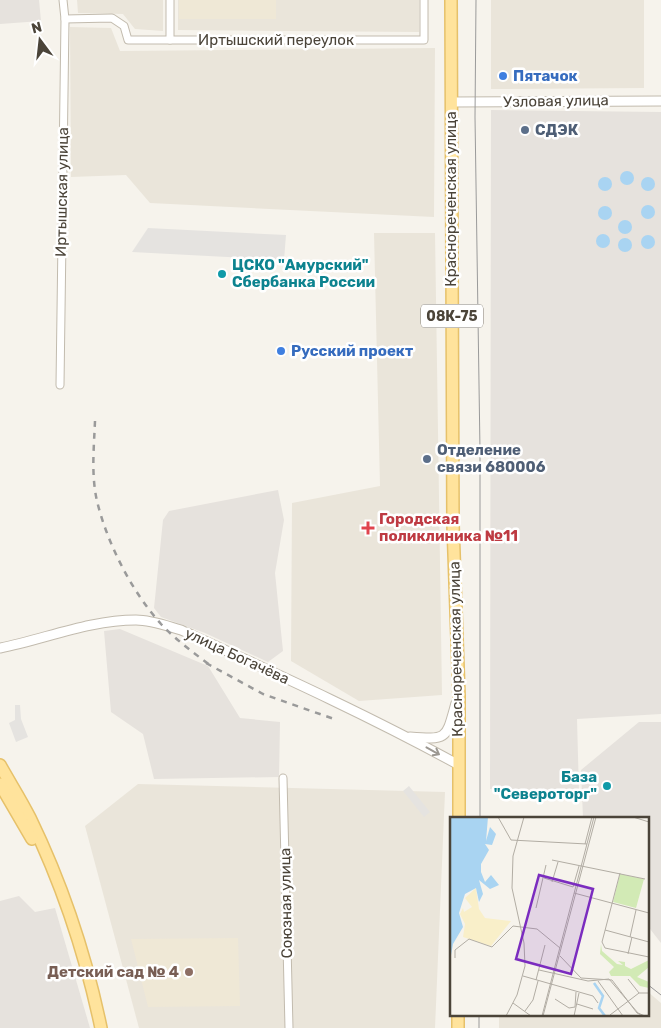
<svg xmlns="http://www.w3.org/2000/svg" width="661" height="1028" font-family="Rubik,sans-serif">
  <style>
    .residential { fill: #eae5da }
    .industrial { fill: #e6e2dd }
    .education { fill: #efe8d6 }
    .parking { fill: #e5e3e0 }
    .water { fill: #a9d4f2 }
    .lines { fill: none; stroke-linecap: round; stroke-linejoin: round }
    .minor-casing { stroke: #c2bbae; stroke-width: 9 }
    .tertiary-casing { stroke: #c2bbae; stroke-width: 11 }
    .primary-casing { stroke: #e6c16a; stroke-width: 14 }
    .minor { stroke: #fff; stroke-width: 7 }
    .tertiary { stroke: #fff; stroke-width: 9 }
    .primary { stroke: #ffe39c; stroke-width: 11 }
    .tram { stroke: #9a9a9a; stroke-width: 1 }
    .rail { stroke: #9a9a9a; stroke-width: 2.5; stroke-dasharray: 6 6; stroke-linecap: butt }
    .oneway { stroke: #9c9892 }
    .shop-dot { fill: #3f7fe0; stroke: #fff; stroke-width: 2 }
    .service-dot { fill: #5c6f8a; stroke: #fff; stroke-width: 2 }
    .culture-dot { fill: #0f9aa8; stroke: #fff; stroke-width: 2 }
    .health-dot { fill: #e0444e; stroke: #fff; stroke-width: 2 }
    .education-dot { fill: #8d6e63; stroke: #fff; stroke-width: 2 }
    .labels { text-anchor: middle; stroke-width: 5; stroke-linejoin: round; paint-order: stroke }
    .shield { fill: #fff; stroke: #817c74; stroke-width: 1 }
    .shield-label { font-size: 14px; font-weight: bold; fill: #4b4439 }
    .street-label { font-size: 15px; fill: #4b4439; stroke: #fff }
    .shop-label { font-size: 15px; font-weight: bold; fill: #366cbe; stroke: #fff; text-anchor: start }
    .service-label { font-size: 15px; font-weight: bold; fill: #4e5e75; stroke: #fff; text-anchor: start }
    .culture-label { font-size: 15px; font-weight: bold; fill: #0d838f; stroke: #fff; text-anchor: start }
    .health-label { font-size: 15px; font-weight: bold; fill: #be3a42; stroke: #fff; text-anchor: start }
    .education-label { font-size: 15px; font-weight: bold; fill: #785e54; stroke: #fff; text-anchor: end }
    .inset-river { fill: none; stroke: #a9d4f2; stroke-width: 2.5 }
    .inset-road { fill: none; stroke: #b2ada4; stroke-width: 1 }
    .view { fill: #7b2cbf; fill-opacity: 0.15; stroke: #7b2cbf; stroke-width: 2.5 }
    .inset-edge { fill: none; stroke: #4b4439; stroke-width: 2.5 }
  </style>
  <rect width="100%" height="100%" fill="#f6f3ec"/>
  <g class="residential">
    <path d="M77 0H163V31L135 29 123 14 78 13Z"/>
    <path d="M178 0H419V32L178 30Z"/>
    <path d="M491 0H644V88L491 89Z"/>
    <path d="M70 27 111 28 120 51 435 48 434 217 150 203 126 175 71 177Z"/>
    <path d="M374 233H435L442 695 359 701 291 661 292 503 380 486Z"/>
    <path d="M138 784 445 792 435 1028H139L85 826Z"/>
    <path d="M647 991 661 1003V1028H499V1014H647Z"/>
  </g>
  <g class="industrial">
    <path d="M0 0H39L41 21 0 24Z"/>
    <path d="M491 110 661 112V714L577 719 579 792 490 789Z"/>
    <path d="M278 490 284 520 275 573 283 651 268 662 205 633 161 617 154 608 163 520 169 511Z"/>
    <path d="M120 629 208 666 240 718 280 722 279 777 154 779 143 734 111 712 104 631Z"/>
    <path d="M639 722H661V943L647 925V818H583L581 770Z"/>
    <path d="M19 896 35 912 55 908 90 1028H0V901Z"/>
  </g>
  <g class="education">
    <rect x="179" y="0" width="97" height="19"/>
    <path d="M238 938 240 1006 148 1007 131 939Z"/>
  </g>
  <g class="parking">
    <path d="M148 228 286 235 284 260 132 252Z"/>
    <path d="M15 705H20L21 719 28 737 16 742 9 723 15 720Z"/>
    <path d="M409 786 430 812 424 817 403 791Z"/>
  </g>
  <g class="water">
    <circle cx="627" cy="178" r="7"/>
    <circle cx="605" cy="184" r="7"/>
    <circle cx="648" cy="184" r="7"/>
    <circle cx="648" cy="212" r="7"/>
    <circle cx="605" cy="213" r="7"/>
    <circle cx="625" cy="227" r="7"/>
    <circle cx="603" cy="241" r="7"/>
    <circle cx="648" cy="242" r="7"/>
    <circle cx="625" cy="245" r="7"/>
  </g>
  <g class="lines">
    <g class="minor-casing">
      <g id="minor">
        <path d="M170 0V40"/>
        <path d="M65 19 112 18 124 26 128 40H424V0"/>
        <path d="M60 385 65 19 63 0"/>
        <path d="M283 778 289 1028"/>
      </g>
    </g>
    <g class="tertiary-casing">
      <g id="tertiary">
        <path d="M451 102 661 101"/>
        <path d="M0 648C45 639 90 620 136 620 151 620 167 626 181 630 275 673 368 715 459 765"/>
        <path d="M410 737C448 740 446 739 456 703"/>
      </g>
    </g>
    <g class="primary-casing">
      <g id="primary">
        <path d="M451 0 453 525 459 696V818"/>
        <path d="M0 765C10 783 21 800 30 818 62 884 86 956 101 1028"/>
        <path d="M0 784 32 839"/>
        <path d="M458 1028V1014"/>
      </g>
    </g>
    <use href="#minor" class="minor"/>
    <use href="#tertiary" class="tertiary"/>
    <use href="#primary" class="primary"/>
    <g class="tram">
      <path d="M476 0 475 117 480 451V818"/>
      <path d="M647 984 661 995"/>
      <path d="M479 1028V1014"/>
    </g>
    <g class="rail">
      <path d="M95 421C94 447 91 475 97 501 107 543 132 592 161 624 176 640 194 653 211 666"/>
      <path d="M206 663 263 694 334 719"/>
    </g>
  </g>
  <defs><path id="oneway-shaft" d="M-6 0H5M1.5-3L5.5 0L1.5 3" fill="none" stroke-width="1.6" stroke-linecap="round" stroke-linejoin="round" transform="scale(1.25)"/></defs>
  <use class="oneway" href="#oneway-shaft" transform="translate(433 751) rotate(29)"/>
  <g class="shop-dot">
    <circle cx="503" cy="76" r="5"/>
    <circle cx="281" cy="351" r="5"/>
  </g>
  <g class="service-dot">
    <circle cx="525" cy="130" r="5"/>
    <circle cx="427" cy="459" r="5"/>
  </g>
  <g class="culture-dot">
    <circle cx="222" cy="274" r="5"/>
    <circle cx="607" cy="786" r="5"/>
  </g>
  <path class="health-dot" d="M365.5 520.5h5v5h5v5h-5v5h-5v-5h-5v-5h5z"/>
  <circle class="education-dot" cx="189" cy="972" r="5"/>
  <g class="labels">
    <rect class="shield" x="421" y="304.5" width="62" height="23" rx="4"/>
    <g class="shield-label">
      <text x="452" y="321">08К-75</text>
    </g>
    <g class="street-label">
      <text x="276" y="45">Иртышский переулок</text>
      <text transform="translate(556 101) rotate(-1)" y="5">Узловая улица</text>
      <text transform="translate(62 192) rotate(-89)" y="5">Иртышская улица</text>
      <text transform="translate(451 199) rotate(-90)" y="5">Краснореченская улица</text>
      <text transform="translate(456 649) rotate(-91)" y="5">Краснореченская улица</text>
      <text transform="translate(237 656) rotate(25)" y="5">улица Богачёва</text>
      <text transform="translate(286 903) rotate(-91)" y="5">Союзная улица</text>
    </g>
    <g class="shop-label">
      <text x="513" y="81">Пятачок</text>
      <text x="291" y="356">Русский проект</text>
    </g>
    <g class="service-label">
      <text x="535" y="135">СДЭК</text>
      <text x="437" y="455">Отделение<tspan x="437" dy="17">связи 680006</tspan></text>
    </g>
    <g class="culture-label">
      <text x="232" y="270">ЦСКО "Амурский"<tspan x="232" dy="17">Сбербанка России</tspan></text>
      <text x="597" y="782" text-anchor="end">База<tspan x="597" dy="17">"Североторг"</tspan></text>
    </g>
    <g class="health-label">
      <text x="379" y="524">Городская<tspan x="379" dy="17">поликлиника №11</tspan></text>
    </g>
    <g class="education-label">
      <text x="179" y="977">Детский сад № 4</text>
    </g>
  </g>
  <g transform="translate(450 817)">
    <rect width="199" height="199" fill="#f6f3ec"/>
    <path d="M170 57 194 62 186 91 163 85ZM151 127 152 134 167 147 173 148 168 144 175 145V149L181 152 199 143V150L187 160 199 165V171L190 169 180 159H161L159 155 164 150 150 137Z" fill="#d2eab5"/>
    <path d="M26 71 29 92 35 101 61 104 41 129 13 120 15 107 10 97 13 91 14 95 22 90 15 81Z" fill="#f9efc9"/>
    <path d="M0 0H38L36 24 40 10 46 17 42 28 35 27 39 33 31 47V55L35 65 41 58 49 68 40 72 29 63 33 77 29 85 26 71 15 77 9 96 13 110 3 127 0 144Z" fill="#a9d4f2"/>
    <path class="inset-river" d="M144 166 153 179 149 191 155 199"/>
    <path class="inset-road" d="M48 0 61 23 137 27M183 0 199 5M135 27 142 0M102 43 195 62M170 56 152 125 155 131 199 140M94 61 123 70 129 49M102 65 108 45M124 76 199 96M86 91 96 48M155 113 199 125M180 120 186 93M178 137 182 120M110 139 131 161 162 163 187 196 193 199M5 141V133L19 122 42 130 63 109 87 112 110 131M89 153 138 164 159 162M73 159 143 179 148 186M159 162 188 196 195 199M178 162 189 176H199M86 163 95 128M148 164 173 199M105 182 119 191 125 190M63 186 81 199M127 187 143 192M125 190 126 175M75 194 83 183 88 164M160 198 189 176M56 199 67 178 75 149 74 126 62 71 63 39 74 0M92 199 144 0M93 199 146 0M124 199 129 176"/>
    <path class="view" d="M89 58 143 72 121 157 66 142Z"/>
    <rect width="199" height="199" class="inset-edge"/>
  </g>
  <g transform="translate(40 40) rotate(345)" stroke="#ffffff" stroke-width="4" paint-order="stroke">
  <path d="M0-4L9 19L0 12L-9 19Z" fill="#4b4439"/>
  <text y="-8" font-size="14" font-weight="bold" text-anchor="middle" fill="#4b4439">N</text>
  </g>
</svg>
